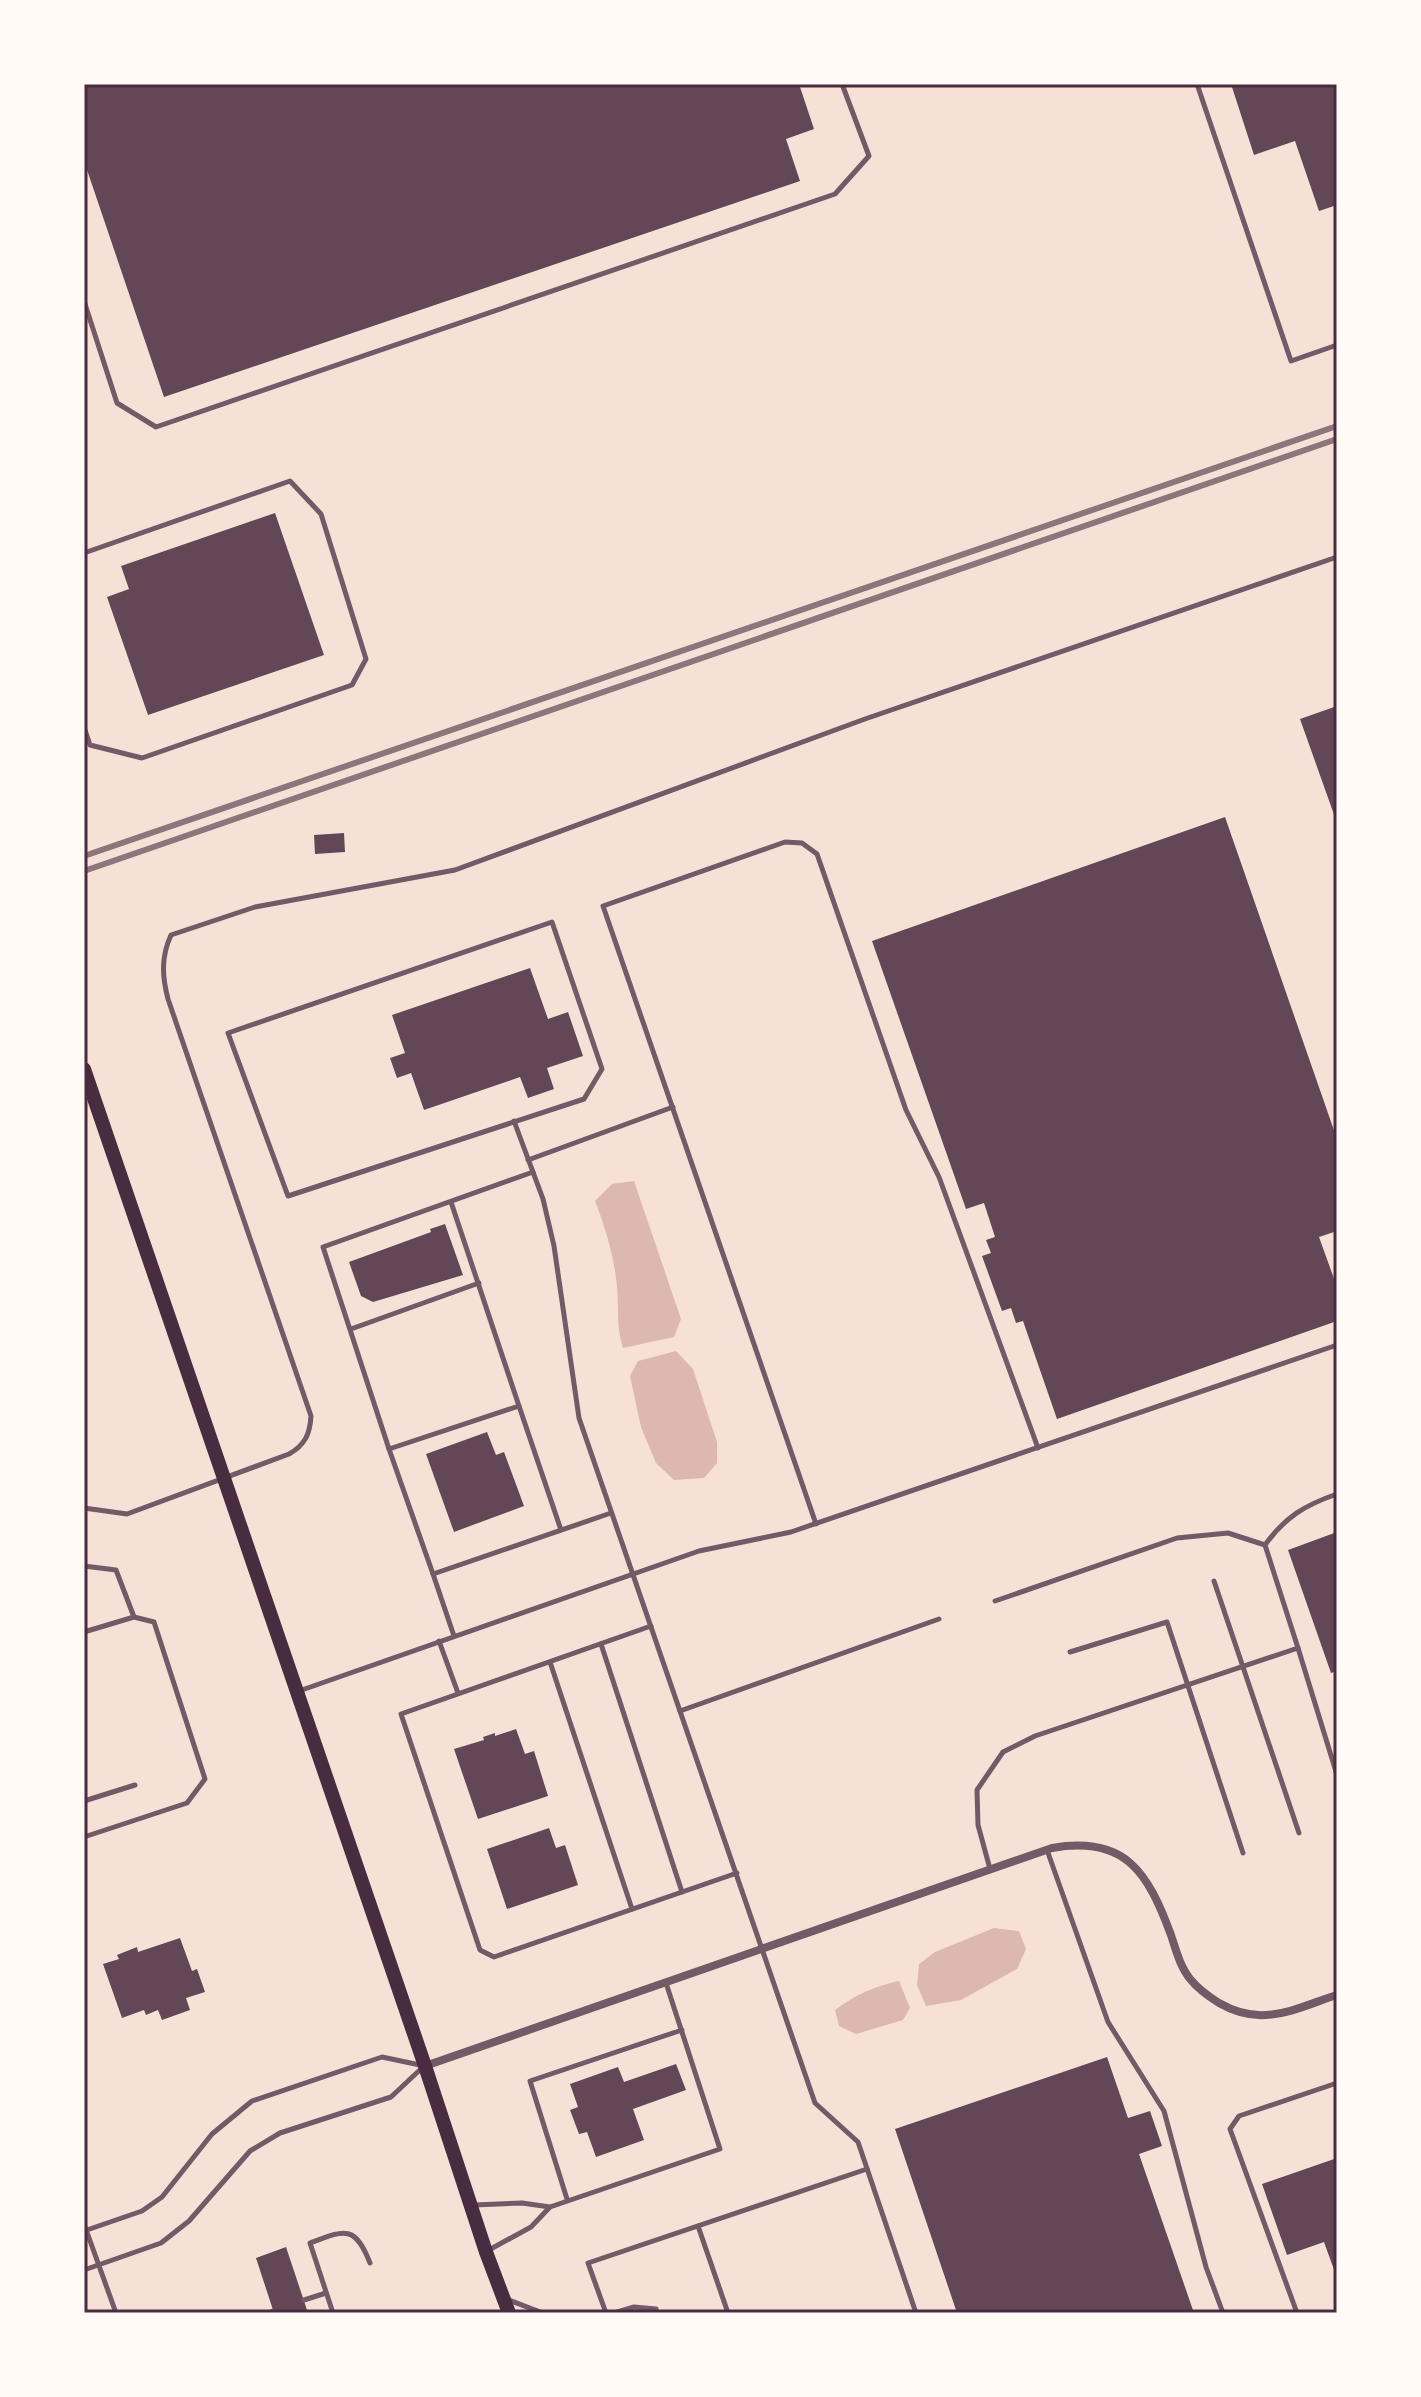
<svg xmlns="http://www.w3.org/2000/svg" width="1421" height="2397" font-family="Overpass,sans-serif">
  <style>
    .water { fill: #dcb8b0 }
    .building { fill: #644757 }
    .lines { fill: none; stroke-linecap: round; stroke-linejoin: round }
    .service { stroke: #755966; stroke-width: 5 }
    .minor { stroke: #755966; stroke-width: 8 }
    .secondary { stroke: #4a2c40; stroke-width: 14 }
    .rail { stroke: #8f747c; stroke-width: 6 }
    .neatline { fill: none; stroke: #4a2c40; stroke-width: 3 }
  </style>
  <rect width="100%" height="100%" fill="#f7e1d7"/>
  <g class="water">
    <path d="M634 1181 681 1319 674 1337 623 1348C616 1327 619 1308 617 1286 614 1257 606 1229 595 1201L612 1184Z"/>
    <path d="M676 1351 693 1369 717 1442V1463L704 1478 674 1480 656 1463 641 1427 630 1376 638 1361Z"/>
    <path d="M994 1928 1019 1931 1026 1949 1017 1969 961 2000 926 2006 917 1985 919 1964 935 1952Z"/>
    <path d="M899 1981 910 2008 903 2020 856 2034 839 2026 835 2010C855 1995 875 1986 899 1981Z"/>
  </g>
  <g class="building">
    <path d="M84 84H799L814 129 786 139 800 181 164 397 84 161Z"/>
    <path d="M1231 84H1337V205L1319 211 1295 141 1254 155Z"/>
    <path d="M275 513 324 655 148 715 107 597 129 589 121 566Z"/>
    <path d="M1337 706V823L1300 719Z"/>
    <path d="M1225 817 1337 1139V1231L1319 1237 1337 1287V1321L1057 1419 1023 1321 1016 1323 1011 1308 1002 1311 982 1256 991 1253 986 1240 995 1237 984 1203 966 1209 872 941Z"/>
    <path d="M344 833 345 852 315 854 314 835Z"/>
    <path d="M530 968 548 1019 568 1012 583 1056 547 1068 554 1089 528 1098 520 1077 424 1110 411 1073 397 1078 390 1058 405 1053 392 1015Z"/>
    <path d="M445 1224 463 1275 373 1302 361 1296 349 1262 431 1232 430 1229Z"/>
    <path d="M487 1432 496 1455 504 1452 524 1506 454 1532 426 1454Z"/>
    <path d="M1337 1532V1671L1331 1673 1288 1550Z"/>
    <path d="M516 1729 525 1754 534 1751 548 1796 478 1819 454 1749 484 1740 483 1737 495 1733V1736Z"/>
    <path d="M549 1828 556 1848 565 1845 578 1885 507 1909 487 1849Z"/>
    <path d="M180 1938 192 1971 197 1969 205 1992 186 1998 190 2010 162 2020 158 2010 146 2015 144 2010 122 2018 103 1964 119 1959 117 1955 137 1947 138 1952Z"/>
    <path d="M1107 2057 1128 2118 1150 2111 1162 2146 1139 2154 1194 2313H957L895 2129Z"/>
    <path d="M676 2064 686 2090 633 2109 644 2140 596 2157 587 2132 579 2134 570 2110 578 2107 570 2084 618 2067 624 2082Z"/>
    <path d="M1337 2158V2278L1324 2242 1287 2255 1262 2184Z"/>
    <path d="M286 2247 308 2313H274L256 2258Z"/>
  </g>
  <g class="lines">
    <g class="service">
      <path d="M1197 84 1291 361 1337 345"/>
      <path d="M84 301 117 403 156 427 835 194 869 156 842 84"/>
      <path d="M84 553 290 481 321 514 366 659 352 685 142 758 90 745 84 727"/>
      <path d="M552 922 602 1069 584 1099 288 1196 228 1033Z"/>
      <path d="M514 1121 543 1199 554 1246 579 1418 815 2103 858 2142 916 2313"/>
      <path d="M528 1160 673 1107"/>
      <path d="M451 1202 519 1406"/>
      <path d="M351 1329 479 1283"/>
      <path d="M389 1449 323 1247 533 1172"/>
      <path d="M84 1508 127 1514 289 1454C305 1445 310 1434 311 1416L168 999C162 976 161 957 171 935L255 907 455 870 865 719 1337 557"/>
      <path d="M816 1524 603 906 785 842 802 843 817 854 906 1110 939 1177 1038 1448"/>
      <path d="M84 1566 116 1570 134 1617"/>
      <path d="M433 1574 389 1449 519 1406 561 1530"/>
      <path d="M1214 1581 1299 1833"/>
      <path d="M995 1601 1177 1538 1228 1533 1265 1545"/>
      <path d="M651 1626 401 1714 480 1950 494 1957 737 1873"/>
      <path d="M84 1632 134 1617 154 1622 205 1779 187 1803 84 1837"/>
      <path d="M454 1636 433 1574 611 1513"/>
      <path d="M439 1641 458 1693"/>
      <path d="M601 1644 682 1892"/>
      <path d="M1298 1648 1337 1775"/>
      <path d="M1070 1652 1167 1622 1243 1853"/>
      <path d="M550 1662 632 1909"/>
      <path d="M299 1691 699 1551 791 1532 1337 1345"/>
      <path d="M680 1711 939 1619"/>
      <path d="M84 1801 135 1785"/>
      <path d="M1047 1850 1108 2022 1164 2111 1206 2267 1223 2313"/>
      <path d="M990 1869 978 1825 977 1790 1003 1752 1035 1736 1298 1648 1265 1545C1285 1517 1305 1505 1337 1494"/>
      <path d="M567 2199 530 2081 682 2030"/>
      <path d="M474 2205 522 2203 550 2207 531 2227 487 2251"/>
      <path d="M550 2207 720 2149 666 1983"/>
      <path d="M84 2224 116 2313"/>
      <path d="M698 2226 728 2313"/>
      <path d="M84 2231 142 2211 162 2197 212 2134 252 2101 382 2057 420 2065"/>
      <path d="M84 2270 161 2243 189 2221 250 2151 280 2133 391 2097 424 2066"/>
      <path d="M506 2299 543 2313"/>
      <path d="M304 2300 326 2293"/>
      <path d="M269 2313 273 2311"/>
      <path d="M333 2313 310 2243C344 2230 355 2224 370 2263"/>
      <path d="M606 2313 588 2263 867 2169"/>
      <path d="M614 2313 634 2307 656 2309 651 2313"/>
      <path d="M1297 2313 1230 2129 1239 2116 1337 2083"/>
    </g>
    <path class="minor" d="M425 2066 1052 1848C1126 1835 1148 1873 1171 1935 1176 1950 1180 1967 1191 1980 1199 1990 1208 1996 1219 2003 1233 2011 1250 2016 1266 2015 1290 2014 1314 2002 1337 1995"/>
    <path class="secondary" d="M84 1069 425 2066 486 2252 509 2313"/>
    <g class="rail">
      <path d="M84 856 1337 426"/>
      <path d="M84 871 1337 439"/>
    </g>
  </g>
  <rect width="1421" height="2397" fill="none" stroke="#fffaf5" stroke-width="172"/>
  <rect x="86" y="86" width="1249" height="2225" class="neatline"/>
</svg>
